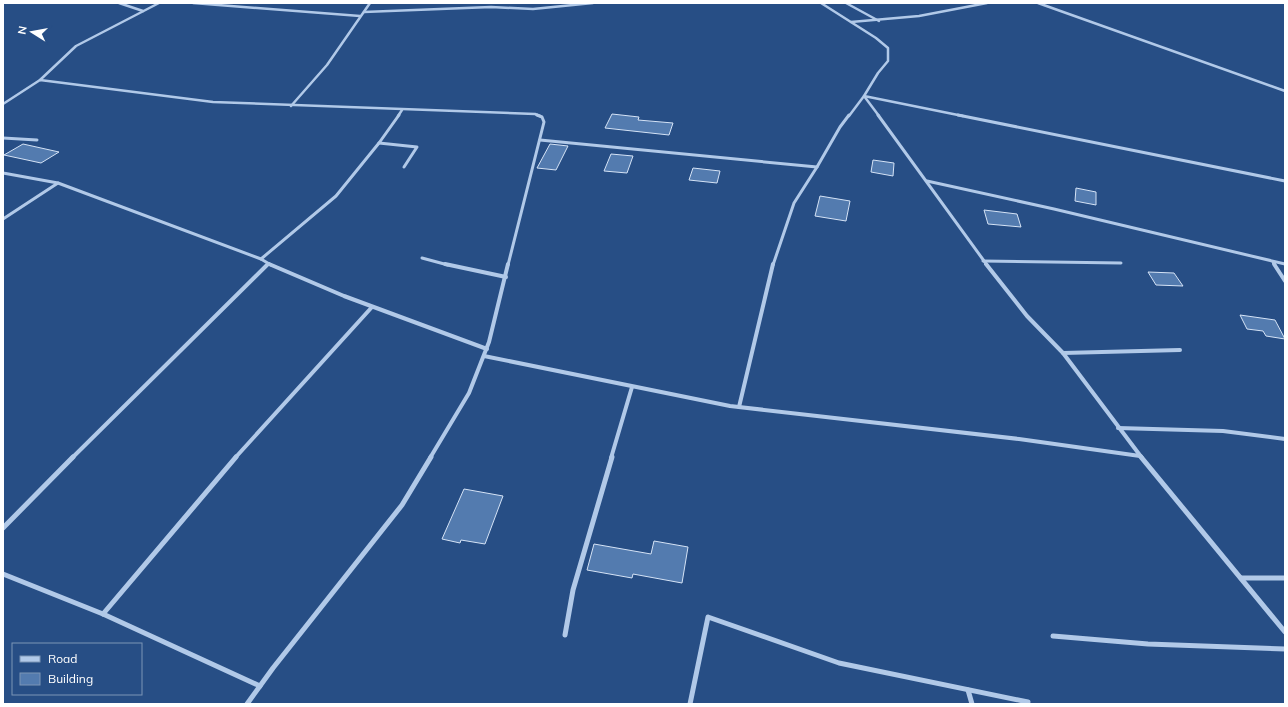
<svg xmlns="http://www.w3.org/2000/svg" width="1288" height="707" font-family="Mulish,sans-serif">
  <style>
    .building { fill: #537baf; stroke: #d5e3f6 }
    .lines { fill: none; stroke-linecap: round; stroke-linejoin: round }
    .street-far3 { stroke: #b1c9e8; stroke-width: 2.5 }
    .street-far2 { stroke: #b1c9e8; stroke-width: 3 }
    .street-far1 { stroke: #b1c9e8; stroke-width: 4 }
    .street { stroke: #b1c9e8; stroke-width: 5 }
  </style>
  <rect width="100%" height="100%" fill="#274e85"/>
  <g class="building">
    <path d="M612 114 639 117 638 120 673 123 669 135 605 128Z"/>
    <path d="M23 144 59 152 41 163 4 155Z"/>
    <path d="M550 144 568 146 556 170 537 168Z"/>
    <path d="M611 154 633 156 627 173 604 171Z"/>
    <path d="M873 160 894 163 893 176 871 172Z"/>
    <path d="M693 168 720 171 717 183 689 180Z"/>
    <path d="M1076 188 1096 192V205L1075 201Z"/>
    <path d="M820 196 850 201 846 221 815 216Z"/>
    <path d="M984 210 1017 214 1021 227 988 224Z"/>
    <path d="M1148 272 1174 273 1183 286 1156 285Z"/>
    <path d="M1240 315 1275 320 1285 339 1266 336 1263 331 1247 329Z"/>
    <path d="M464 489 503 496 485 544 461 540 460 543 442 539Z"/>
    <path d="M654 541 688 547 682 583 633 574 632 578 587 570 594 544 651 554Z"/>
  </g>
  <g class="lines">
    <g class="street-far3">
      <path d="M119 3 143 11"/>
      <path d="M193 3 360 16"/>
      <path d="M821 3 876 38 888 48V61L878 73 864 96 963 116"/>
      <path d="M846 3 879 21"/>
      <path d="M1038 3 1285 91"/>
      <path d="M364 12 491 7 533 9 593 3"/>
      <path d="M851 22 919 16 987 3"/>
      <path d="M40 80 76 46 159 3"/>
      <path d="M3 104 40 80 213 102 535 114 540 116"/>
      <path d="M291 106 327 65 370 3"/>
      <path d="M398 116 402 110"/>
      <path d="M849 116 864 96 879 116"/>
    </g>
    <g class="street-far2">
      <path d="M878 115 987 265"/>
      <path d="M958 115 1285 181"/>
      <path d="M3 138 37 140"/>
      <path d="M540 140 817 167 840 127 849 115"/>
      <path d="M379 143 417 147 404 167"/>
      <path d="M3 173 58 183 261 259 271 265"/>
      <path d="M927 181 1054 209 1285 264"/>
      <path d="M3 219 58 183"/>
      <path d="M422 258 448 265"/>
      <path d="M261 259 336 196 379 143 399 115"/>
      <path d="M983 261 1121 263"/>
      <path d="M1273 262 1275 265"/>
      <path d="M267 265 268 264"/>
      <path d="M508 265 544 122 542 117 537 115"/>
      <path d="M773 265 794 203 817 167"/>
    </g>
    <g class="street-far1">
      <path d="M269 264 344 296 487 349"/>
      <path d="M445 264 506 277"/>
      <path d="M986 264 1027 316 1063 353 1142 458"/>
      <path d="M1274 264 1285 281"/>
      <path d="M1063 353 1180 350"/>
      <path d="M484 356 730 406 1019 439 1140 456"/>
      <path d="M739 407 773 264"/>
      <path d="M1118 428 1223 431 1285 439"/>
      <path d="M72 458 268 264"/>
      <path d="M235 458 372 307"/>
      <path d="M430 458 469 393 489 342 508 264"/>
      <path d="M611 458 632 387"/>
    </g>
    <g class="street">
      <path d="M1141 457 1285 632"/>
      <path d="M3 528 73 457"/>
      <path d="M3 574 103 614 260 686"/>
      <path d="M1241 578H1285"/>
      <path d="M103 614 236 457"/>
      <path d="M565 635 573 590 612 457"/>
      <path d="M1053 636 1148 644 1285 649"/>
      <path d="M968 690 972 704"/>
      <path d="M247 704 273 668 402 505 431 457"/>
      <path d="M690 704 708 617 839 663 1028 702"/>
    </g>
  </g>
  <rect width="1288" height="707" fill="none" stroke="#ffffff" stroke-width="8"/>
  <rect x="12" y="643" width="130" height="52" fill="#274e85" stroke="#7d95b6"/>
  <rect x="20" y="656" width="20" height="6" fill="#b1c9e8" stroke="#7d95b6"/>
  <text x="48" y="663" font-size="12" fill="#ffffff">Road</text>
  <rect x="20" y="673" width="20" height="12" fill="#537baf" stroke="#7d95b6"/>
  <text x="48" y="683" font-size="12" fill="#ffffff">Building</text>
  <g transform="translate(32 32) rotate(281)" stroke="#274e85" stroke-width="3" paint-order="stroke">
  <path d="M0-3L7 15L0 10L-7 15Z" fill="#ffffff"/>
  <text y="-6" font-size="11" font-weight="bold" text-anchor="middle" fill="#ffffff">N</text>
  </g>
</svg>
